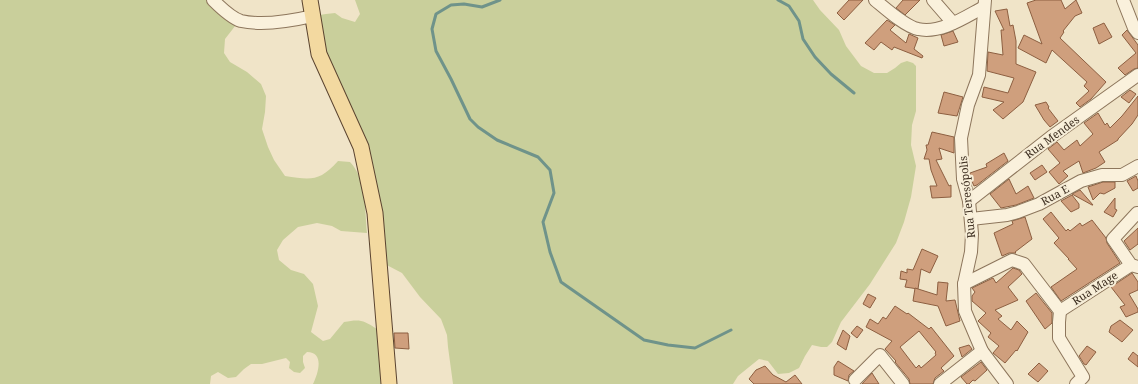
<svg xmlns="http://www.w3.org/2000/svg" width="1138" height="384" font-family="'Noto Serif',serif">
  <style>
    .green { fill: #c9cf9b }
    .lines { fill: none; stroke-linecap: round; stroke-linejoin: round }
    .stream { stroke: #6f938a; stroke-width: 3 }
    .building { fill: #cf9f7d; stroke: #8d5f41; fill-rule: evenodd }
    .minor-casing { stroke: #8d765c; stroke-width: 14 }
    .major-casing { stroke: #5b4430; stroke-width: 17 }
    .minor { stroke: #faf1dc; stroke-width: 12 }
    .major { stroke: #f3d9a0; stroke-width: 15 }
    .labels { text-anchor: middle; stroke-width: 4; stroke-linejoin: round; paint-order: stroke }
    .street-label { font-size: 11px; fill: #3d2e20; stroke: #f7eed8 }
  </style>
  <rect width="100%" height="100%" fill="#f0e4c8"/>
  <g class="green">
    <path d="M0 0H213L239 21 225 39 224 53 230 62 247 72 261 84 266 96 265 112 262 129 268 147 274 160 285 176C311 180 319 182 338 161L350 162C366 178 365 211 367 233L341 231 332 226 317 223 298 227 283 240 277 250 279 260 291 270 304 274 313 284 318 306 311 332 323 341 330 339 344 322C360 319 363 320 377 329L381 384H313C318 374 325 352 307 352L303 356V362L305 368 300 373 294 372 289 368 290 362 286 358 262 364H251L244 369 236 377 228 378 218 372 211 376 210 384H0Z"/>
    <path d="M355 0H813L820 10 839 30 846 46 861 66 874 73H887L895 68 901 63 907 61 913 63 916 66V111L912 125 911 145 916 166 911 197 904 222 896 243 870 284 841 322 832 342 827 347H821L812 345 805 356 799 368 789 373 778 374 768 361 759 359 738 376 733 384H453L448 347 447 335 441 319 420 297 402 273 379 261 375 213 313 16 326 14 335 13 342 18 355 22 360 14Z"/>
  </g>
  <g class="lines">
    <g class="stream">
      <path d="M500 0 482 7 464 4 451 5 436 14 432 29 436 51 451 79 470 119 478 127 497 140 538 157 550 170 554 193 543 222 550 252 561 282 644 340 668 345 695 348 731 330"/>
      <path d="M778 0 789 6 799 21 803 39 815 57 831 74 854 93"/>
    </g>
  </g>
  <g class="building">
    <path d="M849 0H863L844 20 837 13Z"/>
    <path d="M903 0H920L905 15 896 8Z"/>
    <path d="M1036 0H1061L1065 9 1076 0 1082 13 1075 16 1063 31 1064 32 1060 38 1106 82 1091 99 1080 107 1076 103 1089 91 1084 86 1087 82 1052 50 1046 63 1018 48 1024 35 1042 44 1027 3Z"/>
    <path d="M1007 9 1010 26 1013 25 1016 41V64L1036 72 1023 102 1003 119 993 110 1004 102 982 97 984 87 1008 93 1014 78 987 71 988 52 1003 55 1001 30H1004L995 11Z"/>
    <path d="M887 20 895 25 890 30 906 43 909 34 918 38 914 49 923 56 922 58 894 47 892 50 881 42 874 50 865 43Z"/>
    <path d="M1104 23 1112 37 1099 44 1093 28Z"/>
    <path d="M1127 30 1138 45V68L1134 69 1125 75 1118 68 1136 53 1122 35Z"/>
    <path d="M953 31 958 42 944 46 941 35Z"/>
    <path d="M1130 90 1136 94 1129 103 1121 97Z"/>
    <path d="M944 92 963 97 957 116 938 113Z"/>
    <path d="M1138 96V115L1132 124 1118 139V140L1099 152 1105 162 1096 168 1083 173 1079 161 1063 171 1068 176 1059 184 1049 172 1060 163 1048 149 1057 142 1064 150 1077 140 1080 146 1093 134 1084 123 1098 113 1105 125 1107 123 1110 128 1122 116Z"/>
    <path d="M1046 102 1049 107 1048 108 1058 121 1050 127 1044 120 1035 105Z"/>
    <path d="M932 132 954 137V153L939 148 942 159 936 160 949 186 951 185V197L932 198 930 186H937L931 170 929 159H924L927 150 926 145H928Z"/>
    <path d="M1004 153 1008 161 977 185 974 186 970 177V173L987 167 986 164Z"/>
    <path d="M1042 165 1047 172 1035 180 1030 173Z"/>
    <path d="M1136 176 1138 181V188L1133 191 1127 181Z"/>
    <path d="M1009 179 1016 194 1028 186 1034 198 1016 205 1001 208 990 194Z"/>
    <path d="M1103 182H1115V188L1104 194 1100 193 1093 200 1088 187Z"/>
    <path d="M1080 190 1093 205H1092L1072 194Z"/>
    <path d="M1072 195 1079 204V208L1071 212 1061 201Z"/>
    <path d="M1115 198V209L1117 210 1113 217 1104 212Z"/>
    <path d="M1051 212 1066 231 1068 229 1070 231 1080 223 1082 226 1092 220 1106 238 1107 243 1120 263 1061 301 1051 287 1077 269 1068 259H1069L1054 243 1059 238 1043 219Z"/>
    <path d="M1025 217 1032 239 1015 252 1016 253H1009L1002 256 994 233 1013 224 1012 221Z"/>
    <path d="M1138 228V244L1130 250 1124 241Z"/>
    <path d="M922 249 938 256 930 273 921 269 918 289 905 287 907 280 900 279 901 271 907 273V269L913 270Z"/>
    <path d="M1013 268 1019 270 1022 274 1008 287 1018 300 995 310 1002 316 998 319 1011 330 1017 321 1028 332 1017 351 1016 350 1005 363 993 353 999 346 988 337 991 333 978 321 986 313 972 301V296L975 292 972 288 993 278 996 283Z"/>
    <path d="M1132 273 1138 282V290L1129 294 1138 309V312L1126 317 1120 307 1125 305 1111 287Z"/>
    <path d="M938 282 948 283 946 301 955 300 960 321 946 326 938 306 913 301 915 288 937 295Z"/>
    <path d="M1036 293 1052 313V323L1045 329 1026 301Z"/>
    <path d="M868 294 876 298 870 308 863 304Z"/>
    <path d="M895 306 907 314 908 313 929 329 931 327 954 356 941 368 944 371 935 378 933 384H910L909 379 895 362 896 361 885 349 892 341 866 327 870 319 878 324 883 317 886 319ZM919 331 936 352 935 353 936 355 921 368 919 365 916 368 900 347Z"/>
    <path d="M1120 320 1133 330 1122 342 1109 332 1111 326Z"/>
    <path d="M857 326 863 330 857 338 851 333Z"/>
    <path d="M843 330 850 336 846 350 837 344Z"/>
    <path d="M394 333H408L409 349 395 348Z"/>
    <path d="M969 345 972 349 962 357 959 348Z"/>
    <path d="M1087 346 1096 352 1086 365 1084 364 1079 356Z"/>
    <path d="M1133 352 1138 356V367L1128 359Z"/>
    <path d="M838 361 854 371 849 375 848 381 834 375V367Z"/>
    <path d="M981 362 987 370 975 381 973 380 969 384H967L961 377Z"/>
    <path d="M1039 363 1048 371 1038 382 1028 374Z"/>
    <path d="M765 366 773 375 786 382 795 375 802 384H754L749 379 756 370Z"/>
    <path d="M872 373 879 384H862Z"/>
  </g>
  <g class="lines">
    <g class="minor-casing">
      <g id="minor">
        <path d="M213 0C220 7 231 18 241 21 263 26 291 21 313 16"/>
        <path d="M875 0C886 9 906 27 918 29 941 34 965 17 984 7"/>
        <path d="M933 0 953 23"/>
        <path d="M985 0 979 75 968 105 961 138 963 179 969 201 972 234 971 252 964 284 965 311 982 351 1007 384"/>
        <path d="M1123 0 1134 28 1138 33"/>
        <path d="M969 201 1051 137 1138 75"/>
        <path d="M1137 213 1113 239 1131 265 1138 267"/>
        <path d="M971 219 1007 215 1018 212 1039 204 1081 181 1102 175H1122L1138 166"/>
        <path d="M964 284 1012 260 1024 264 1060 311 1059 322V338L1083 377 1076 384"/>
        <path d="M1060 311 1131 265"/>
        <path d="M855 380 880 355 903 384"/>
        <path d="M940 384 982 351"/>
      </g>
    </g>
    <g class="major-casing">
      <path id="major" d="M310 0 319 54 361 147 375 213 389 384"/>
    </g>
    <use href="#minor" class="minor"/>
    <use href="#major" class="major"/>
  </g>
  <g class="labels">
    <g class="street-label">
      <text transform="translate(1052 137) rotate(-36)" y="4">Rua Mendes</text>
      <text transform="translate(1055 195) rotate(-29)" y="4">Rua E</text>
      <text transform="translate(967 197) rotate(-96)" y="4">Rua Teresópolis</text>
      <text transform="translate(1095 288) rotate(-33)" y="4">Rua Mage</text>
    </g>
  </g>
</svg>
